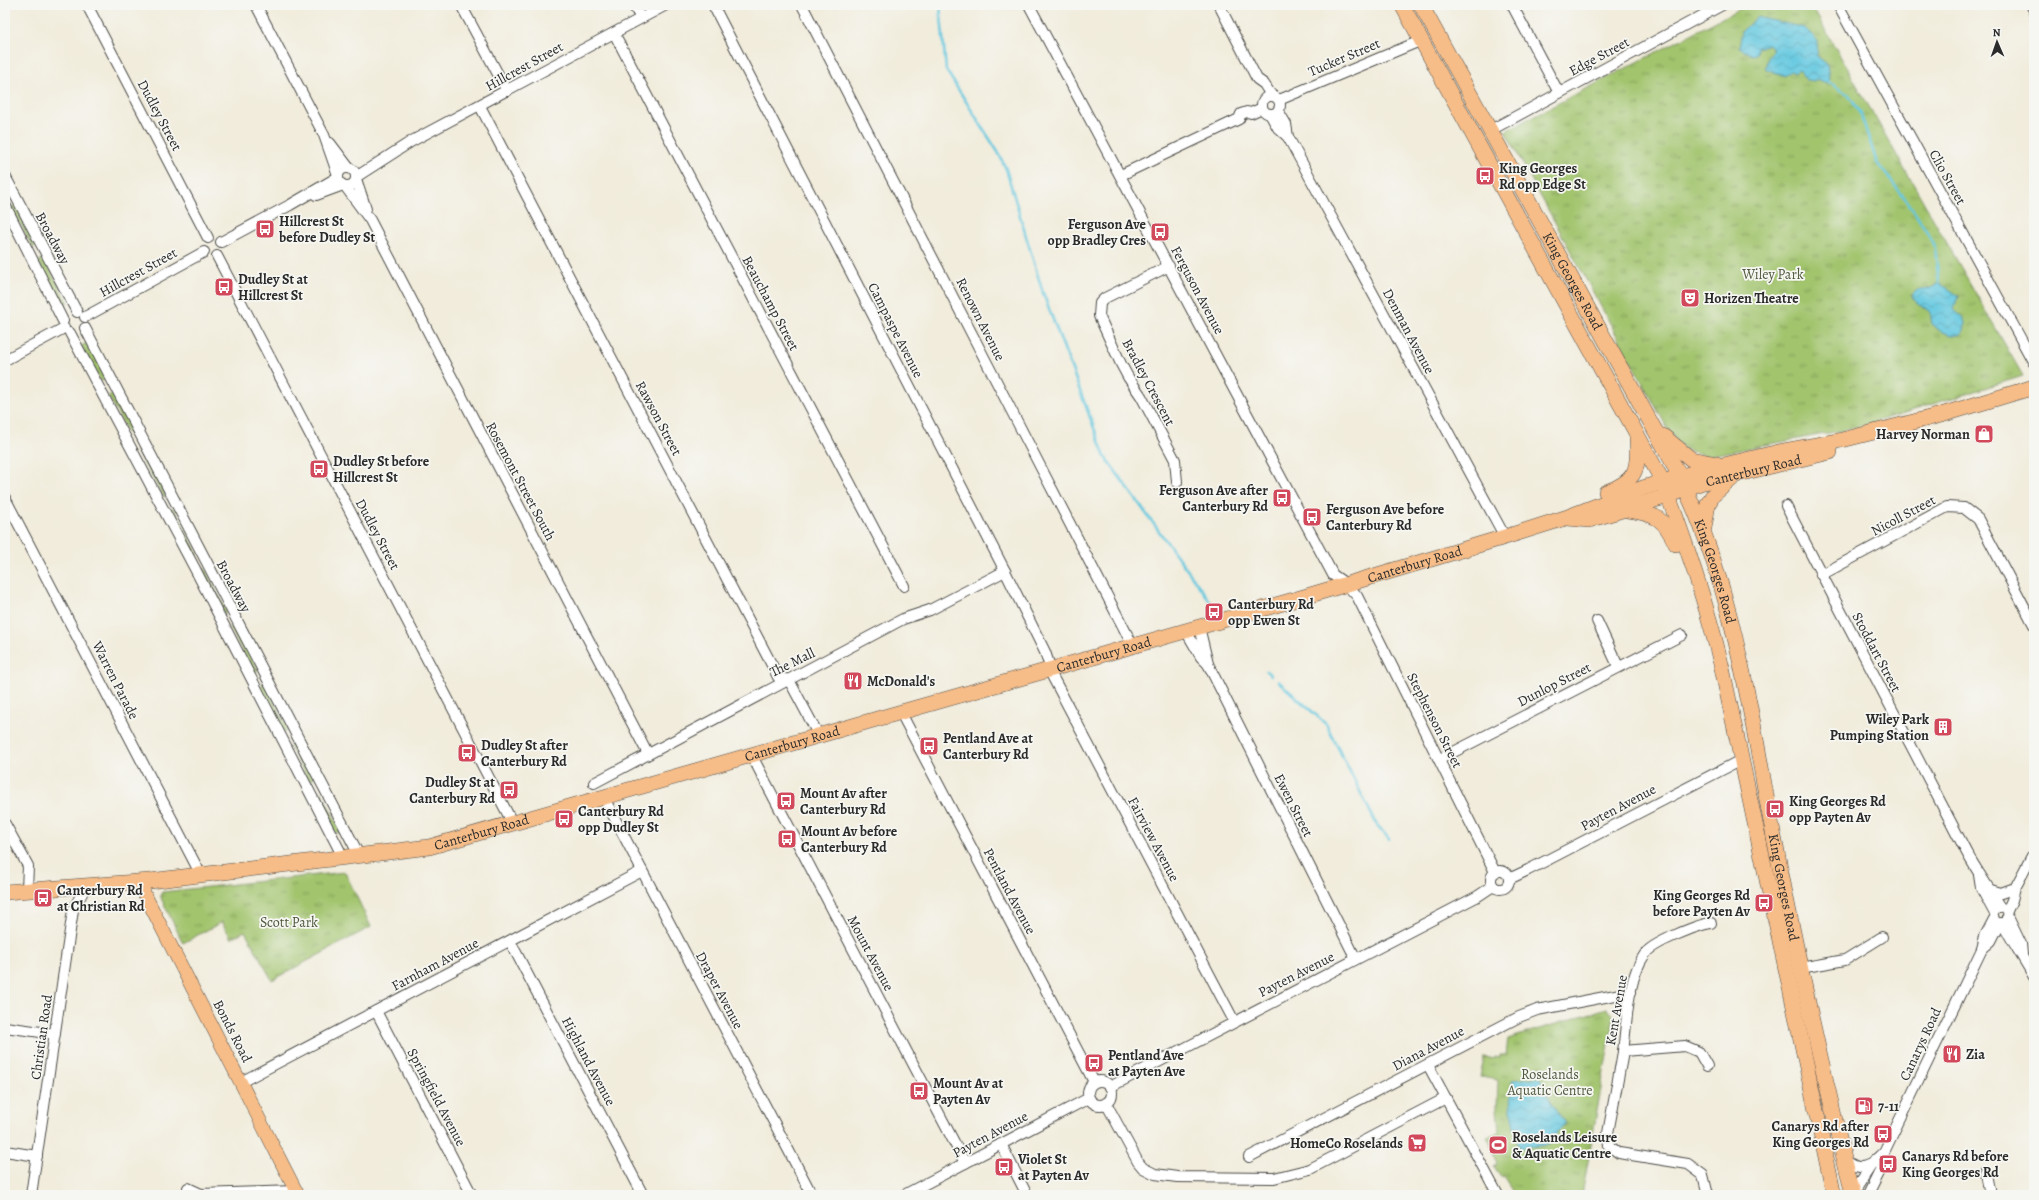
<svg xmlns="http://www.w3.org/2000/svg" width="2039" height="1200" font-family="Alegreya,serif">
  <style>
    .green { fill: #a2c46d; stroke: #66784c }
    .park { fill: url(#park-tufts); stroke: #66784c }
    .water { fill: url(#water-waves); stroke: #467a86 }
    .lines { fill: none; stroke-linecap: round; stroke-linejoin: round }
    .stream { stroke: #62c8e0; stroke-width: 2.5 }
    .minor-casing { stroke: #494845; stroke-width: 12 }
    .major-casing { stroke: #494845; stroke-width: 14 }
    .highway-casing { stroke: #494845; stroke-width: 16 }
    .minor { stroke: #fff; stroke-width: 10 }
    .major { stroke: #f7bd88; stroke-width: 13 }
    .highway { stroke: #f7bd88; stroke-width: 15 }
    .labels { text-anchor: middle; stroke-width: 3.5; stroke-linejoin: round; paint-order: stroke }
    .street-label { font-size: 14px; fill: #2b2b2b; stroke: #f6f6f2 }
    .poi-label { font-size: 14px; font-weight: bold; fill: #2b2b2b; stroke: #f6f6f2; text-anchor: start }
    .park-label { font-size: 14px; fill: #4f593f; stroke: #f6f6f2 }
  </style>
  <defs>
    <pattern id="park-tufts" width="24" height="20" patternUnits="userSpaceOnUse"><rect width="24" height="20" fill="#a2c46d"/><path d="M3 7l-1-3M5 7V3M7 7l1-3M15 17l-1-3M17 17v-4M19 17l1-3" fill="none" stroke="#849f5a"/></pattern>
    <pattern id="water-waves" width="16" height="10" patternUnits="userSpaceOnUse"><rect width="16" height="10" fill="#62c8e0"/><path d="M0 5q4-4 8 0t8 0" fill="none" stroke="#51a3b6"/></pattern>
  </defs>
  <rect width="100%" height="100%" fill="#f6f6f2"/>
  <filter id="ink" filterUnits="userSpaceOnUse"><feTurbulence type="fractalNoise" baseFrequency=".025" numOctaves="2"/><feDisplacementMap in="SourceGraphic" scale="8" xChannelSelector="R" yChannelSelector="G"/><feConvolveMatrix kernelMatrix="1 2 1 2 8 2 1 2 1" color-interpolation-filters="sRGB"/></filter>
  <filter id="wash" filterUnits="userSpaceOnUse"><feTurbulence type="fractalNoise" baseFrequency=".012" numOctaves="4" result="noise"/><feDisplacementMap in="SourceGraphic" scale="16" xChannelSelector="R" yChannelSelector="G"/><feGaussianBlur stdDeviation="0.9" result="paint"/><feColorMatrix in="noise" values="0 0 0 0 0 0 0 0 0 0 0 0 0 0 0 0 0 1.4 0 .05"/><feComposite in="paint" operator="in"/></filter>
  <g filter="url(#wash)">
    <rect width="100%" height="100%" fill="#f1ecdb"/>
    <g class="green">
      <path d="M16 205 36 245 33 248 11 207Z"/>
      <path d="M41 259H44L68 302 60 305 39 262Z"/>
      <path d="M89 342 106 378 103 381 99 379 81 346Z"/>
      <path d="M114 393 134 433 130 436 108 396Z"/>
      <path d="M142 447 166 494 164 497 136 450Z"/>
      <path d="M174 508 198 555 196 557H193L169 510Z"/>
      <path d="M202 569H205L227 612 224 614 201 571Z"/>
      <path d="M231 626H235L258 669 256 672H253L230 627Z"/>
      <path d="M265 683 288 729 286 731H282L260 686Z"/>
      <path d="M296 742 314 778 312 780H308L290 746 291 744Z"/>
      <path d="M321 792 341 831 340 833 334 832 316 795Z"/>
    </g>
    <g class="park">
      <path d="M1747 5H1811L2023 376 1856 428 1707 456 1684 449 1671 435 1505 131Z"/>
      <path d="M345 872 371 927 272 980 245 931 231 938 222 922 183 943 160 896 162 892Z"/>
      <path d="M1607 1008 1614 1016 1582 1195H1515L1503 1177 1501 1178 1494 1166 1497 1164 1488 1136 1499 1133 1497 1108 1498 1080 1480 1077 1484 1057 1494 1059 1495 1057 1500 1058V1055H1506L1508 1039Z"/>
    </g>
    <g class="water">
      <path d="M1757 17 1805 28 1818 41 1817 56 1827 64 1829 78 1826 83 1817 79 1815 81 1806 80 1799 70 1794 73 1791 71 1785 76 1766 69C1765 63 1769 53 1774 50L1769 44 1757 48 1756 54 1752 55 1739 47 1742 31Z"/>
      <path d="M1939 283 1952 291 1958 296 1954 309C1957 314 1964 316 1965 323 1966 345 1940 332 1932 325L1930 311 1913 300 1912 295C1920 285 1926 291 1933 287 1935 285 1936 284 1939 283Z"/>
      <path d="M1541 1077C1546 1095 1553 1108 1566 1122L1548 1145 1519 1148 1511 1113 1512 1080Z"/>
    </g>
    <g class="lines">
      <g class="stream">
        <path d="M940 5 946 70 998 152 1006 169 1043 293 1105 457 1212 604"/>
        <path d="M1827 81 1849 95 1860 112 1877 163 1908 202 1927 232 1935 248 1939 283"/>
        <path d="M1266 671 1271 675"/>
        <path d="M1278 681 1326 724 1377 825 1389 839"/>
      </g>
    </g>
  </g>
  <g filter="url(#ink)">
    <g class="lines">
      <g class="minor-casing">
        <g id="minor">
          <path d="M87 5 208 238"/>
          <path d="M256 5 324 135 338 175"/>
          <path d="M461 5 507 91"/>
          <path d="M633 5 641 18"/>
          <path d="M713 5 1005 571 1045 652 1051 670"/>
          <path d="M802 5 1133 646"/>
          <path d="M1029 5 1333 575 1346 584 1357 596 1495 872"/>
          <path d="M1219 5 1257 79 1264 84 1271 95"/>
          <path d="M1512 5 1559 93"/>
          <path d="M1838 5 2034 363"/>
          <path d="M2031 5 2034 10"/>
          <path d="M614 33 904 586"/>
          <circle cx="1271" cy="105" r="9"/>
          <path d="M1279 100 1420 41"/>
          <path d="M480 106 775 671 778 677 789 680 819 736"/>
          <path d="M1279 109 1280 114 1286 124 1288 137 1505 537"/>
          <path d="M1270 114 1278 128 1288 137"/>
          <path d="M1489 131 1722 5"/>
          <path d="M330 143 349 168"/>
          <circle cx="347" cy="177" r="9"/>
          <path d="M1121 175 1239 119 1241 114 1247 112 1251 113 1262 108"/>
          <path d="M5 176 77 312"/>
          <path d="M356 177 412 141 666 5"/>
          <path d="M356 179 366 209"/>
          <path d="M345 186 370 220 648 754"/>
          <path d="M316 195 343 185"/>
          <path d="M5 205 63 321"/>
          <path d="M221 242 290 205 338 177"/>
          <path d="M217 256 513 824"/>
          <path d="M1169 266 1105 298 1100 303 1099 316 1121 364 1128 377 1141 396 1175 460 1177 482"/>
          <path d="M85 317 204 252"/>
          <path d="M85 328 360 857"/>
          <path d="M70 333 194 567 344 859"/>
          <path d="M5 360 64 328"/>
          <path d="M5 498 201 875"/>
          <path d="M1786 506 1967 853C1977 872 1990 888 2000 908"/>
          <path d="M1821 575 1947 507 1964 508 1978 519 2034 625"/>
          <path d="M1597 621 1618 666"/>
          <path d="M1199 627 1208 664 1356 959"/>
          <path d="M1186 631 1201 657 1208 664"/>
          <path d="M1049 670 1234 1021"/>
          <path d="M901 713 1094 1082"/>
          <path d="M752 756 965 1163"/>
          <path d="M1440 759 1682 635"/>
          <path d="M594 783 903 619 930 610 1005 571"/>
          <path d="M604 798 812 1195"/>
          <path d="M5 824 28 866 27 890"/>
          <circle cx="1500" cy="880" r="9"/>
          <path d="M1979 875 1981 888 1994 912"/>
          <path d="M1509 879 1528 870 1741 760"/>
          <path d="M1991 890 2001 893 2015 888"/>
          <path d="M2007 911 2012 900 2015 888 2034 852"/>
          <path d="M2008 917 2021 944 2022 954"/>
          <path d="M2003 923C2012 942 2024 958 2034 977"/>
          <path d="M510 941 643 1195"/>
          <path d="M1982 949 1991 941 2000 923"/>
          <path d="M1800 968 1845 960 1882 937"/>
          <path d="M376 1011 472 1195"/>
          <path d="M5 1027 55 1034"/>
          <path d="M1623 1051 1685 1046 1699 1052 1707 1066"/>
          <path d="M1428 1065 1498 1195"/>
          <circle cx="1100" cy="1093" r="12"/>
          <path d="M241 1082 642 871"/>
          <path d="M1110 1087 1478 896 1493 886"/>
          <path d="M1106 1103 1138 1162 1143 1168 1155 1174 1177 1177 1274 1178 1310 1169 1446 1098"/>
          <path d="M1001 1144 1027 1195"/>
          <path d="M5 1151 37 1156"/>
          <path d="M1249 1157 1519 1017 1537 1010 1631 992"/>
          <path d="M1844 1159C1855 1168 1862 1170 1874 1162"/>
          <path d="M1987 1174 1991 1195"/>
          <path d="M188 1188 201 1194 296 1191"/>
          <path d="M31 1195 73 910 86 886"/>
          <path d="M904 1195 1089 1098"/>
          <path d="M1708 1195 1703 1175 1688 1164 1619 1153 1609 1146 1608 1133C1613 1106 1618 1079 1623 1052 1627 1022 1627 979 1645 954 1652 943 1697 925 1711 923"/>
          <path d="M1852 1195 1874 1161 1884 1152 1982 949 1985 936 1994 919"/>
          <path d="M1868 1195 1883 1165 1884 1152"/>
        </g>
      </g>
      <g class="major-casing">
        <path id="major" d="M142 882 144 893 298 1195"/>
      </g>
      <g class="highway-casing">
        <g id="highway">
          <path d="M1402 5 1663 482C1686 543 1707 605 1722 668L1834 1195"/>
          <path id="s1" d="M1421 5 1673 463C1728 569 1747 689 1768 806 1785 895 1803 984 1824 1073 1834 1114 1842 1155 1854 1195"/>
          <path d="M1663 436 1691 459 1717 464"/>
          <path d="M1606 492C1637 481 1639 469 1637 438"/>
          <path d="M1628 510C1656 514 1664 518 1676 544"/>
          <path id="s2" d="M1568 518 1589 520 1668 496 1700 483 1830 452"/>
          <path d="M1704 528 1708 504 1713 495 1735 476"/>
          <path id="s3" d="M5 892 150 881 429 847 1297 599 1505 537 1565 518 1643 488 1699 471 1783 451 1842 440 1941 415 2034 387"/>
        </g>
      </g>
      <use href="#minor" class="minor"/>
      <use href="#major" class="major"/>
      <use href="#highway" class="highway"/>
    </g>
  </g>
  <defs>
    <g id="bus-square" transform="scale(1)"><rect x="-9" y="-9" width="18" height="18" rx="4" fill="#d1495b" stroke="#f6f6f2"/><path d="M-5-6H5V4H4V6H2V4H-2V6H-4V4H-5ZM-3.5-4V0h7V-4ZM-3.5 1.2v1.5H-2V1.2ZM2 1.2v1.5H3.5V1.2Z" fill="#fff"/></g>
    <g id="theatre-square" transform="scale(1)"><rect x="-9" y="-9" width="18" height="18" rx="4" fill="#d1495b" stroke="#f6f6f2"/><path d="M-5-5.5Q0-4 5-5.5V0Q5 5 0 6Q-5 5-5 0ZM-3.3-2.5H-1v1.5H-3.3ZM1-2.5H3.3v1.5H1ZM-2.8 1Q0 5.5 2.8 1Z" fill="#fff"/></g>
    <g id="shop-square" transform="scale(1)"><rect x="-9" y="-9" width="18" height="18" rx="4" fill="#d1495b" stroke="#f6f6f2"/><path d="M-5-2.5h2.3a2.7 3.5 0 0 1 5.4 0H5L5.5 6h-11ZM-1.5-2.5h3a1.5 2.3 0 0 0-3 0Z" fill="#fff"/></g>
    <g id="restaurant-square" transform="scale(1)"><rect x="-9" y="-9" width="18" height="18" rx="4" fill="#d1495b" stroke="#f6f6f2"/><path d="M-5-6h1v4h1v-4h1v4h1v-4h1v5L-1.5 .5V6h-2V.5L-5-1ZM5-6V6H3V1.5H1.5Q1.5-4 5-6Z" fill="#fff"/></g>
    <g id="building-square" transform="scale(1)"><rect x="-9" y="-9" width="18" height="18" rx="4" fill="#d1495b" stroke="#f6f6f2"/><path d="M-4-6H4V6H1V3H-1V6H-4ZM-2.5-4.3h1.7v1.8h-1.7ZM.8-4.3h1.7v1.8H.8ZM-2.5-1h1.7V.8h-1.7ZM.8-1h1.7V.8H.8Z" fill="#fff"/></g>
    <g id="fuel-square" transform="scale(1)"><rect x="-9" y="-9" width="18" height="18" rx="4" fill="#d1495b" stroke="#f6f6f2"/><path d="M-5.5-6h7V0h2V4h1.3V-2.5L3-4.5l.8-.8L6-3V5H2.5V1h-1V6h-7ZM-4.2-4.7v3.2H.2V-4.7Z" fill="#fff"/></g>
    <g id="supermarket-square" transform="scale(1)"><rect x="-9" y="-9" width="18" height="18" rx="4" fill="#d1495b" stroke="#f6f6f2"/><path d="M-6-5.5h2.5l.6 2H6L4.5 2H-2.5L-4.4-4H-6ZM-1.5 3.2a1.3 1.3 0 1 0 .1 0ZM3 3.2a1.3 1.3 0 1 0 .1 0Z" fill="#fff"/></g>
    <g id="stadium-square" transform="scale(1)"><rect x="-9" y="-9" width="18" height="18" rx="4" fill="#d1495b" stroke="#f6f6f2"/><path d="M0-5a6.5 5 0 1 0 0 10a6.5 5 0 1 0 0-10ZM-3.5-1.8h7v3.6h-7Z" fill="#fff"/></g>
  </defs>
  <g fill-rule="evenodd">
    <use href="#bus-square" x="1485" y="176"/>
    <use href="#bus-square" x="265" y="229"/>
    <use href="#bus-square" x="1160" y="232"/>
    <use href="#bus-square" x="224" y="287"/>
    <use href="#theatre-square" x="1690" y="298"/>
    <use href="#shop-square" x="1984" y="434"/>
    <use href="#bus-square" x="319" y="469"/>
    <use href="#bus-square" x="1282" y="498"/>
    <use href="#bus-square" x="1312" y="517"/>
    <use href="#bus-square" x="1214" y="612"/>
    <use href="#restaurant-square" x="853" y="681"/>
    <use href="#building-square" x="1943" y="727"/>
    <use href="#bus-square" x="929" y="746"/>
    <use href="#bus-square" x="467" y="753"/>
    <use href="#bus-square" x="509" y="790"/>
    <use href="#bus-square" x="786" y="801"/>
    <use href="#bus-square" x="1775" y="809"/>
    <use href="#bus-square" x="564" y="819"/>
    <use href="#bus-square" x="787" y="839"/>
    <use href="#bus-square" x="43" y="898"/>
    <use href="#bus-square" x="1764" y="903"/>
    <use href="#restaurant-square" x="1952" y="1054"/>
    <use href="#bus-square" x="1094" y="1063"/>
    <use href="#bus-square" x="919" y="1091"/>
    <use href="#fuel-square" x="1864" y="1106"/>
    <use href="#bus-square" x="1883" y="1134"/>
    <use href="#supermarket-square" x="1417" y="1143"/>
    <use href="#stadium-square" x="1498" y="1145"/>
    <use href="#bus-square" x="1888" y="1164"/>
    <use href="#bus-square" x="1004" y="1167"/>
  </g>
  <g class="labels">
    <g class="street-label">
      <text transform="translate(1599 56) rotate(-28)" y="5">Edge Street</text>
      <text transform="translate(1344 57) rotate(-23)" y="5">Tucker Street</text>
      <text transform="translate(524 66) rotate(-29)" y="5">Hillcrest Street</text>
      <text transform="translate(160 115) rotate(62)" y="5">Dudley Street</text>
      <text transform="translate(1948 177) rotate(61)" y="5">Clio Street</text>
      <text transform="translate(53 238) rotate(62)" y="5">Broadway</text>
      <text transform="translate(138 272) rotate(-29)" y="5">Hillcrest Street</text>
      <text dy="5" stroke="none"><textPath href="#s1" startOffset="315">King Georges Road</textPath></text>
      <text transform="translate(1198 290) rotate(62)" y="5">Ferguson Avenue</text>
      <text transform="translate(771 303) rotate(62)" y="5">Beauchamp Street</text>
      <text transform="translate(981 319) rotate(63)" y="5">Renown Avenue</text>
      <text transform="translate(896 330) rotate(63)" y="5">Campaspe Avenue</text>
      <text transform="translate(1409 331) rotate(62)" y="5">Denman Avenue</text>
      <text transform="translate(1149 382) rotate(62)" y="5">Bradley Crescent</text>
      <text transform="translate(659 418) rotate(62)" y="5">Rawson Street</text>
      <text dy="5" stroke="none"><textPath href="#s2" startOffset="193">Canterbury Road</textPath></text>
      <text transform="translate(521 481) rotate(62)" y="5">Rosemont Street South</text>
      <text transform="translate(1903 515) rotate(-28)" y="5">Nicoll Street</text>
      <text transform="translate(378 534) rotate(62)" y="5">Dudley Street</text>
      <text dy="5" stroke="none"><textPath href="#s3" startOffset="1452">Canterbury Road</textPath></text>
      <text dy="5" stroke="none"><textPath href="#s1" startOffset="639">King Georges Road</textPath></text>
      <text transform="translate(234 586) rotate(62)" y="5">Broadway</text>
      <text transform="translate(1877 652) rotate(62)" y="5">Stoddart Street</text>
      <text dy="5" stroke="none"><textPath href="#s3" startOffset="1128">Canterbury Road</textPath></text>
      <text transform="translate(792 662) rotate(-26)" y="5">The Mall</text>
      <text transform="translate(116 680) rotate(63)" y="5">Warren Parade</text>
      <text transform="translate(1554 684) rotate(-27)" y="5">Dunlop Street</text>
      <text transform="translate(1435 720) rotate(63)" y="5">Stephenson Street</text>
      <text dy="5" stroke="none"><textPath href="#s3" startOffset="804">Canterbury Road</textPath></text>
      <text transform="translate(1294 805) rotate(63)" y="5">Ewen Street</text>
      <text transform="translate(1618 807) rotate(-28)" y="5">Payten Avenue</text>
      <text dy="5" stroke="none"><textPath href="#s3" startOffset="481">Canterbury Road</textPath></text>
      <text transform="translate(1154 839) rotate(62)" y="5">Fairview Avenue</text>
      <text dy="5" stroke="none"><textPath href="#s1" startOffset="963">King Georges Road</textPath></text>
      <text transform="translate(1010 891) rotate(62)" y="5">Pentland Avenue</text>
      <text transform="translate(871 953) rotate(62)" y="5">Mount Avenue</text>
      <text transform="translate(435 964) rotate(-28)" y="5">Farnham Avenue</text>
      <text transform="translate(1296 974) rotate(-27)" y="5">Payten Avenue</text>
      <text transform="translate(720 990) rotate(62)" y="5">Draper Avenue</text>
      <text transform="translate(1616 1010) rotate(-80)" y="5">Kent Avenue</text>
      <text transform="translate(233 1031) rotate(63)" y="5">Bonds Road</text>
      <text transform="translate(41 1037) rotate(-82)" y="5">Christian Road</text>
      <text transform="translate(1920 1044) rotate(-65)" y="5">Canarys Road</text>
      <text transform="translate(1428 1048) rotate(-28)" y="5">Diana Avenue</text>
      <text transform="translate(589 1061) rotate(62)" y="5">Highland Avenue</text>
      <text transform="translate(437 1097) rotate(62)" y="5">Springfield Avenue</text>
      <text transform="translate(990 1134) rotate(-28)" y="5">Payten Avenue</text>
    </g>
    <g class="poi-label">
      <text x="1499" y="173">King Georges<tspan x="1499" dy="16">Rd opp Edge St</tspan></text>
      <text x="279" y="226">Hillcrest St<tspan x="279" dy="16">before Dudley St</tspan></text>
      <text x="1146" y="229" text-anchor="end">Ferguson Ave<tspan x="1146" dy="16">opp Bradley Cres</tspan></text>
      <text x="238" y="284">Dudley St at<tspan x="238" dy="16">Hillcrest St</tspan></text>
      <text x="1704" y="303">Horizen Theatre</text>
      <text x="1970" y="439" text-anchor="end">Harvey Norman</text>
      <text x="333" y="466">Dudley St before<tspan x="333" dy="16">Hillcrest St</tspan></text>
      <text x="1268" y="495" text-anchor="end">Ferguson Ave after<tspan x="1268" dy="16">Canterbury Rd</tspan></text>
      <text x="1326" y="514">Ferguson Ave before<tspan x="1326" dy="16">Canterbury Rd</tspan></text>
      <text x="1228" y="609">Canterbury Rd<tspan x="1228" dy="16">opp Ewen St</tspan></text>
      <text x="867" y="686">McDonald's</text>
      <text x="1929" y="724" text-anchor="end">Wiley Park<tspan x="1929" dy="16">Pumping Station</tspan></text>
      <text x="943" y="743">Pentland Ave at<tspan x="943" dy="16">Canterbury Rd</tspan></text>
      <text x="481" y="750">Dudley St after<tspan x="481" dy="16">Canterbury Rd</tspan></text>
      <text x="495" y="787" text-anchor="end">Dudley St at<tspan x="495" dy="16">Canterbury Rd</tspan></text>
      <text x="800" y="798">Mount Av after<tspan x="800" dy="16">Canterbury Rd</tspan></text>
      <text x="1789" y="806">King Georges Rd<tspan x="1789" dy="16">opp Payten Av</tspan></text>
      <text x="578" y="816">Canterbury Rd<tspan x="578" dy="16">opp Dudley St</tspan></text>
      <text x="801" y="836">Mount Av before<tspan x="801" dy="16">Canterbury Rd</tspan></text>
      <text x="57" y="895">Canterbury Rd<tspan x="57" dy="16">at Christian Rd</tspan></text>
      <text x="1750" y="900" text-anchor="end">King Georges Rd<tspan x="1750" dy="16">before Payten Av</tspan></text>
      <text x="1966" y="1059">Zia</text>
      <text x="1108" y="1060">Pentland Ave<tspan x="1108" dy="16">at Payten Ave</tspan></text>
      <text x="933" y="1088">Mount Av at<tspan x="933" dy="16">Payten Av</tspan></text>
      <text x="1878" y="1111">7-11</text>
      <text x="1869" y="1131" text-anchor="end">Canarys Rd after<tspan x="1869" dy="16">King Georges Rd</tspan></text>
      <text x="1512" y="1142">Roselands Leisure<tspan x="1512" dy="16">&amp; Aquatic Centre</tspan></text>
      <text x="1403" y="1148" text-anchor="end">HomeCo Roselands</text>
      <text x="1902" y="1161">Canarys Rd before<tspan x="1902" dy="16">King Georges Rd</tspan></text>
      <text x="1018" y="1164">Violet St<tspan x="1018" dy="16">at Payten Av</tspan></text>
    </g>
    <g class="park-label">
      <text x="1773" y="279">Wiley Park</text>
      <text x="289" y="927">Scott Park</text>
      <text x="1550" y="1079">Roselands<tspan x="1550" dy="16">Aquatic Centre</tspan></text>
    </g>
  </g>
  <rect width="2039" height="1200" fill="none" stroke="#f6f6f2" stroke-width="20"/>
  <g transform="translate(1997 42) rotate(358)" stroke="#f6f6f2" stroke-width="3" paint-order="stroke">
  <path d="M0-3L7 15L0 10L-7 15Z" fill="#2b2b2b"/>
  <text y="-6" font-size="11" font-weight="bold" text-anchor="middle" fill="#2b2b2b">N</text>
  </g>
</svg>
